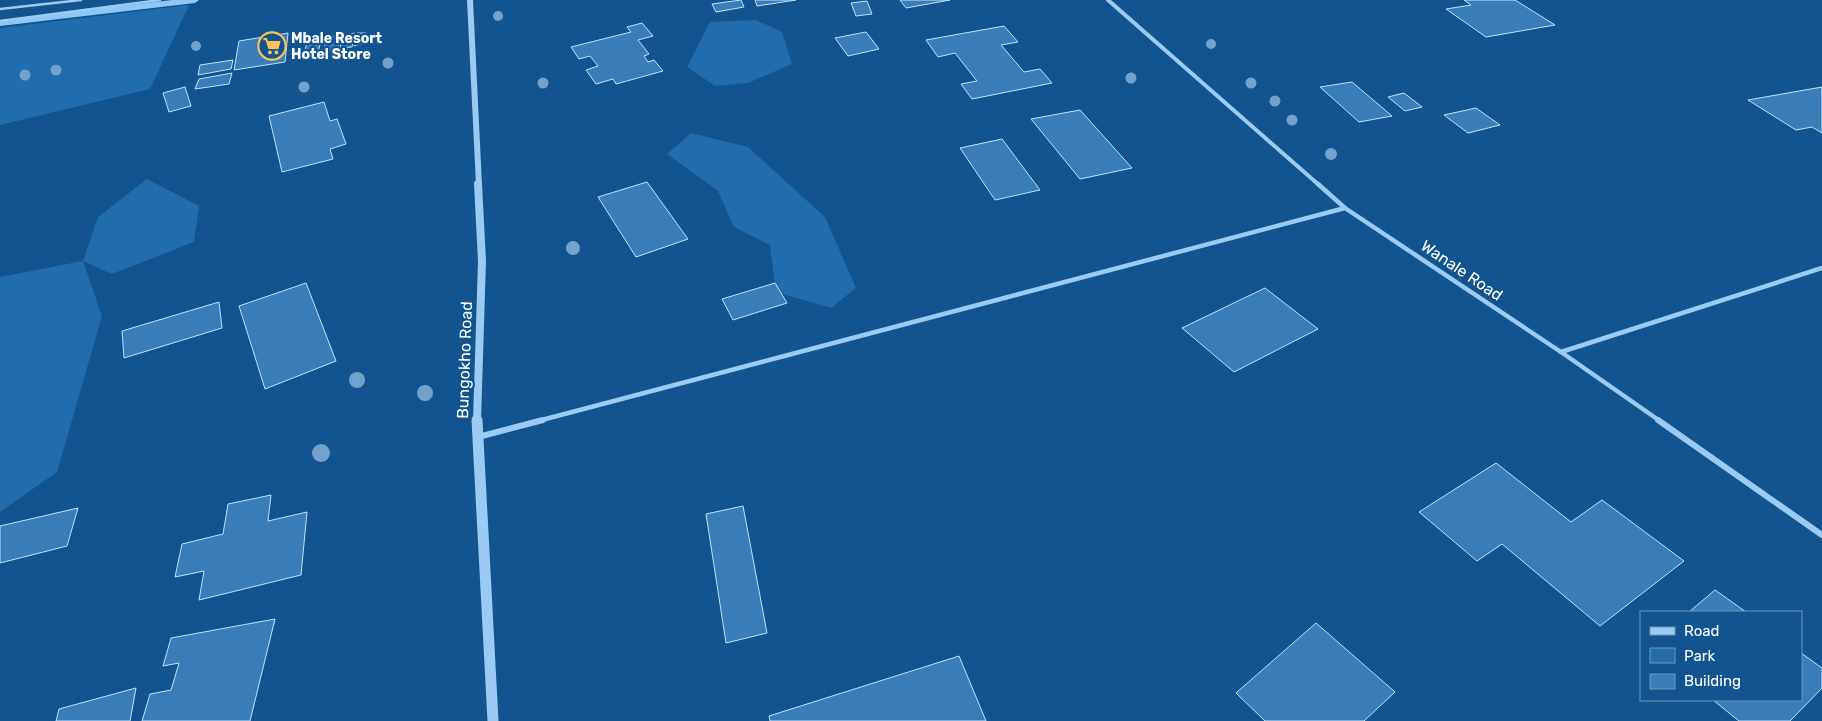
<svg xmlns="http://www.w3.org/2000/svg" width="1822" height="721" font-family="Rubik,sans-serif">
  <style>
    .green { fill: #206cad }
    .lines { fill: none; stroke-linecap: round; stroke-linejoin: round }
    .stream { fill: #8dc7f6; fill-rule: evenodd }
    .building { fill: #397eb9; stroke: #c2e2fd }
    .service { stroke: #9bcbf2; stroke-width: 2.5 }
    .minor-far2 { stroke: #9bcbf2; stroke-width: 4 }
    .minor-far1 { stroke: #9bcbf2; stroke-width: 4.5 }
    .minor { stroke: #9bcbf2; stroke-width: 6 }
    .tertiary-far2 { stroke: #9bcbf2; stroke-width: 6 }
    .tertiary-far1 { stroke: #9bcbf2; stroke-width: 8 }
    .tertiary { stroke: #9bcbf2; stroke-width: 11 }
    .tree { fill: #72a2cc }
    .labels { text-anchor: middle; stroke-width: 4.5; stroke-linejoin: round; paint-order: stroke }
    .far-poi-label { font-size: 14px; font-weight: bold; fill: #fff; stroke: #11548f; text-anchor: start }
    .street-label { font-size: 16px; fill: #fff; stroke: #11548f }
  </style>
  <rect width="100%" height="100%" fill="#11548f"/>
  <g class="green">
    <path d="M189 5 150 89 0 125V28Z"/>
    <path d="M756 20 782 32 792 64 748 83 715 86 687 67 710 22Z"/>
    <path d="M691 133 748 147 825 217 856 288 831 308 776 292 770 245 734 227 718 191 667 154Z"/>
    <path d="M147 179 199 206 194 242 112 274 83 261 102 316 57 472 0 512V277L83 261 98 217Z"/>
  </g>
  <g class="lines">
    <path class="stream" d="M172 0H199L195 3 0 26V20Z"/>
  </g>
  <g class="building">
    <path d="M741 0 744 7 716 12 712 4Z"/>
    <path d="M755 0H796L757 6Z"/>
    <path d="M900 0H950L906 8Z"/>
    <path d="M1464 0H1515L1555 25 1486 37 1446 9 1471 5Z"/>
    <path d="M867 1 872 14 856 16 851 3Z"/>
    <path d="M642 23 653 36 638 40 649 54 644 56 648 62 654 60 663 71 616 84 613 79 596 84 586 70 598 66 590 56 579 59 571 47 631 32 627 27Z"/>
    <path d="M1004 26 1018 42 1001 45 1024 72 1040 69 1052 83 972 99 961 84 977 81 955 53 938 57 926 40Z"/>
    <path d="M866 32 879 49 848 56 835 38Z"/>
    <path d="M288 33 285 62 234 70 239 41Z"/>
    <path d="M355 33 352 47 340 48 343 35Z"/>
    <path d="M357 33H366L364 43 354 46Z"/>
    <path d="M340 36 338 48 324 50 327 37Z"/>
    <path d="M322 38 318 52 304 53 308 39Z"/>
    <path d="M233 60 231 69 198 75 200 65Z"/>
    <path d="M232 73 229 84 195 89 199 79Z"/>
    <path d="M1352 82 1392 116 1359 122 1320 87Z"/>
    <path d="M185 87 191 106 169 112 163 93Z"/>
    <path d="M1822 87V133L1812 127 1796 130 1748 100Z"/>
    <path d="M1404 93 1422 107 1405 111 1388 97Z"/>
    <path d="M324 102 330 121 337 119 346 144 330 149 333 159 282 172 269 116Z"/>
    <path d="M1476 108 1500 125 1468 133 1444 115Z"/>
    <path d="M1080 110 1132 168 1080 179 1031 119Z"/>
    <path d="M1002 139 1040 190 995 200 960 148Z"/>
    <path d="M647 182 688 239 636 257 598 197Z"/>
    <path d="M306 283 336 361 265 389 239 306Z"/>
    <path d="M775 283 787 303 733 320 722 299Z"/>
    <path d="M1265 288 1318 329 1234 372 1182 328Z"/>
    <path d="M219 302 222 328 124 358 122 331Z"/>
    <path d="M1496 463 1571 522 1602 500 1684 561 1600 626 1502 544 1477 561 1419 512Z"/>
    <path d="M271 495 268 521 307 512 301 575 199 600 204 571 175 577 182 544 223 534 228 504Z"/>
    <path d="M743 506 767 633 726 643 706 514Z"/>
    <path d="M78 508 67 546 0 563V526Z"/>
    <path d="M1715 590 1746 612H1689Z"/>
    <path d="M275 619 250 721H142L150 694 171 690 179 663 163 666 171 638Z"/>
    <path d="M1316 623 1395 692 1364 721H1265L1236 693Z"/>
    <path d="M1801 653 1822 668V688L1790 721H1739L1713 700H1801Z"/>
    <path d="M959 656 986 721H770L769 716Z"/>
    <path d="M136 688 130 721H56L59 709Z"/>
  </g>
  <g class="lines">
    <g class="service">
      <path d="M0 9 81 0"/>
      <path d="M0 21 160 0"/>
    </g>
    <path class="minor-far2" d="M1108 0 1319 185"/>
    <g class="minor-far1">
      <path d="M1318 184 1345 208 1561 352 1660 421"/>
      <path d="M1561 352 1822 268"/>
      <path d="M538 421 1345 208"/>
    </g>
    <g class="minor">
      <path d="M1658 420 1822 535"/>
      <path d="M478 437 543 420"/>
    </g>
    <path class="tertiary-far2" d="M470 0 479 185"/>
    <path class="tertiary-far1" d="M477 421 482 261 478 184"/>
    <path class="tertiary" d="M477 420 493 721"/>
  </g>
  <g class="tree">
    <circle cx="498" cy="16" r="5"/>
    <circle cx="1211" cy="44" r="5"/>
    <circle cx="196" cy="46" r="5"/>
    <circle cx="388" cy="63" r="5.5"/>
    <circle cx="56" cy="70" r="5.5"/>
    <circle cx="25" cy="75" r="5.5"/>
    <circle cx="1131" cy="78" r="5.5"/>
    <circle cx="543" cy="83" r="5.5"/>
    <circle cx="1251" cy="83" r="5.5"/>
    <circle cx="304" cy="87" r="5.5"/>
    <circle cx="1275" cy="101" r="5.5"/>
    <circle cx="1292" cy="120" r="5.5"/>
    <circle cx="1331" cy="154" r="6"/>
    <circle cx="573" cy="248" r="7"/>
    <circle cx="357" cy="380" r="8"/>
    <circle cx="425" cy="393" r="8"/>
    <circle cx="321" cy="453" r="9"/>
  </g>
  <defs>
    <g id="supermarket-ring" transform="scale(1.4375)"><circle r="9.5" fill="#11548f" stroke="#ffc15c" stroke-width="1.5"/><path d="M-6-5.5h2.5l.6 2H6L4.5 2H-2.5L-4.4-4H-6ZM-1.5 3.2a1.3 1.3 0 1 0 .1 0ZM3 3.2a1.3 1.3 0 1 0 .1 0Z" fill="#ffc15c"/></g>
  </defs>
  <g fill-rule="evenodd">
    <use href="#supermarket-ring" x="272" y="46"/>
  </g>
  <g class="labels">
    <g class="far-poi-label">
      <text x="291" y="43">Mbale Resort<tspan x="291" dy="16">Hotel Store</tspan></text>
    </g>
    <g class="street-label">
      <text transform="translate(1462 270) rotate(34)" y="6">Wanale Road</text>
      <text transform="translate(464 360) rotate(-88)" y="6">Bungokho Road</text>
    </g>
  </g>
  <rect x="1640" y="611" width="162" height="90" fill="#11548f" stroke="#7098bc"/>
  <rect x="1650" y="627" width="25" height="8" fill="#9bcbf2" stroke="#7098bc"/>
  <text x="1684" y="636" font-size="15" fill="#ffffff">Road</text>
  <rect x="1650" y="648" width="25" height="15" fill="#206cad" stroke="#7098bc"/>
  <text x="1684" y="661" font-size="15" fill="#ffffff">Park</text>
  <rect x="1650" y="674" width="25" height="15" fill="#397eb9" stroke="#7098bc"/>
  <text x="1684" y="686" font-size="15" fill="#ffffff">Building</text>
</svg>
